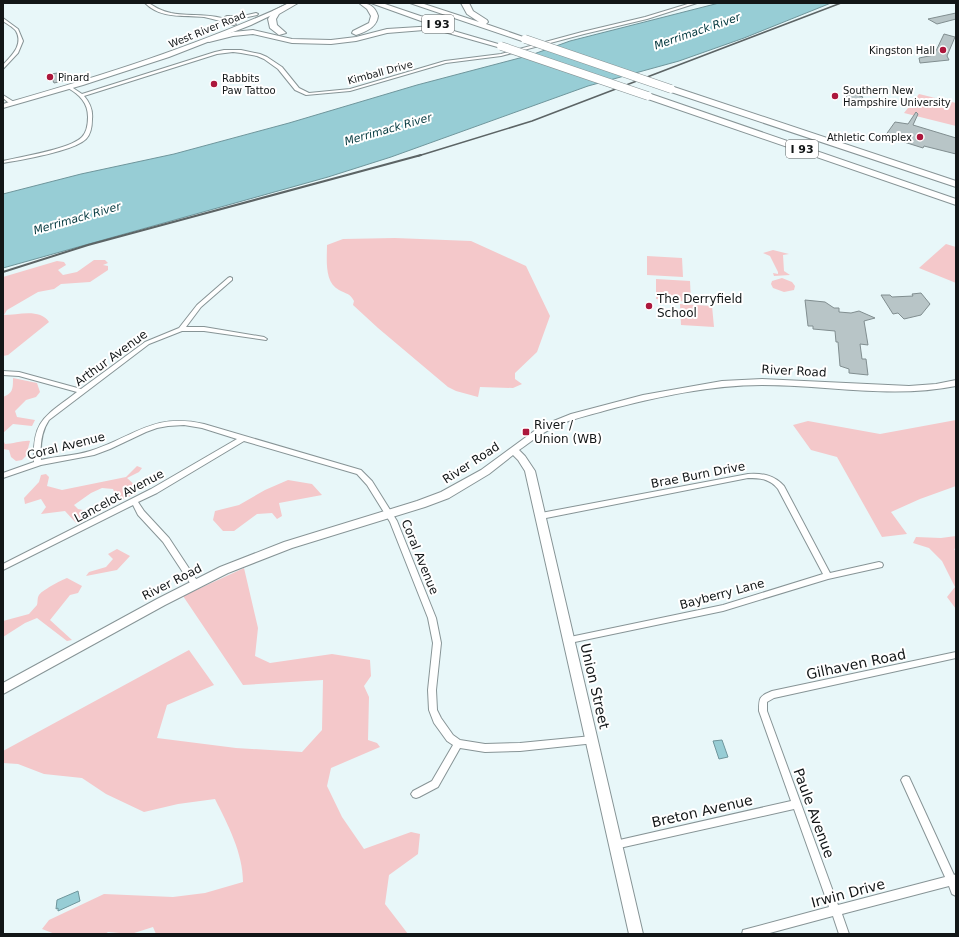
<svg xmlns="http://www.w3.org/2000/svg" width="959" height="937" font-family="'DejaVu Sans',sans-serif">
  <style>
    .green { fill: #f4c8ca }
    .water { fill: #97cdd5; stroke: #6f969c }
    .building { fill: #b8c5c7; stroke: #818e90 }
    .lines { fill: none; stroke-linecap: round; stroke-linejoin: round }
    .street-casing { stroke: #879496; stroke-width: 2 }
    .secondary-casing { stroke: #879496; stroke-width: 2 }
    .highway-casing { stroke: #879496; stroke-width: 2 }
    .street { fill: #fff; fill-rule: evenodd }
    .secondary { fill: #fff; fill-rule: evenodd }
    .highway { fill: #fff; fill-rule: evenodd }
    .rail-far1 { stroke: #5c6465; stroke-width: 1.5 }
    .rail { stroke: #5c6465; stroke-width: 2 }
    .highway-bridge-casing { stroke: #879496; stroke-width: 9; stroke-linecap: butt }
    .highway-bridge { stroke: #fff; stroke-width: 8 }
    .poi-dot { fill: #ac173c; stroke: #fff; stroke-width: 1.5 }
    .labels { text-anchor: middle; stroke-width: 4; stroke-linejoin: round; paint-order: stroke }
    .far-street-label { font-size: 10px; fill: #121617; stroke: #fff }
    .far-poi-label { font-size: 10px; fill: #121617; stroke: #fff; text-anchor: start }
    .shield { fill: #fff; stroke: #595c5d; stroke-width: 1 }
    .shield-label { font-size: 11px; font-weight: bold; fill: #121617 }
    .far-water-label { font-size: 11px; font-style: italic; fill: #03383e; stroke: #fff }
    .poi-label { font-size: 12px; fill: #121617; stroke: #fff; text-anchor: start }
    .street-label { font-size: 12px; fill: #121617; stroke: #fff }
    .near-street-label { font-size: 14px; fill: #121617; stroke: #fff }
  </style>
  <rect width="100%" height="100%" fill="#e8f7f9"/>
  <g class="green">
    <path d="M919 94 956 103V126L904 113Z"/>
    <path d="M395 238 471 241 526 266 550 316 537 352 515 373V379L522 384 513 388 480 387 478 397 456 391 448 387 378 328 353 305 354 301C350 293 346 294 339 290 324 282 327 259 327 245L343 239Z"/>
    <path d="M946 244 956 247V283L919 268Z"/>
    <path d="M773 250 789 254 783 255 784 271 790 275 774 276 773 273 778 274V272L770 256 763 253Z"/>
    <path d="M647 256 682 258 683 277 647 275Z"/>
    <path d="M94 260H105L108 263 103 265 108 266V270L90 282 61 284 54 289 38 292 7 310 4 315C18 315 40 308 49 322L8 355 3 356V277L57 261 64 262 66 265 58 270 63 275 77 272Z"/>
    <path d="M782 278 792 282 795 286 794 290 784 292 773 288 771 284 772 281Z"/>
    <path d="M656 279 690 281 691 302 656 299Z"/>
    <path d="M680 304 712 306 714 327 681 325Z"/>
    <path d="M13 378 37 383 40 392 36 397 26 400 15 411 17 417 35 420 32 426 13 424 3 433V397C13 393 13 389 13 378Z"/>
    <path d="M956 420V486L920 499 891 512 907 534 882 537 837 457 811 450 793 425 808 421 880 434Z"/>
    <path d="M3 440 5 444C12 444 25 440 30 441L26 456 22 460 16 461 11 457 9 450 3 449Z"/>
    <path d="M137 466 142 468 139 472 127 478 137 487 136 494 118 501 113 489 102 488 91 493 74 505 78 509 88 511 93 515 77 524 65 511 41 514 46 507 41 499 25 504 24 498 39 482 41 475 46 474 49 477 47 486 62 490 126 477Z"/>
    <path d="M288 480 312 484 322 495 279 503 282 516 277 519 272 513 257 514 234 531H223L213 520 215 511 239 505 265 490Z"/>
    <path d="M956 536V548L954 549 956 552V609L947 597 955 587 942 561 929 548 913 543 916 537 941 538Z"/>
    <path d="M117 549 130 556 117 570 86 576 89 572 106 567 113 559 108 554Z"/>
    <path d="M244 568 258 628 255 656 270 663 332 654 370 660 371 676 364 686 369 697 368 740 377 743 380 747 331 768 327 786 342 817 364 849 411 832 420 834 418 854 389 875 385 904 408 934H156L153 927 131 934 108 932 105 934H55L42 929 49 920 104 894 173 897 205 893 243 882C243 853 228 825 215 799L178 804 144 812 106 794 82 778 44 774 18 764 3 763V751L189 650 214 685 167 705 157 738 236 748 302 752 322 730 323 680 243 685 183 596Z"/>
    <path d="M67 578 82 586 78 593 70 595 50 620 72 640 67 641 37 618 25 623 3 637V621L29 614 37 605C38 602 37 598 39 595 41 591 61 580 67 578Z"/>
  </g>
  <g class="water">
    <path d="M719 3H831L744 38 679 61 588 86 391 157 328 177 3 268V194L81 174 174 154 289 123 417 85 531 55 570 41Z"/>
    <path d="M722 740 728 757 719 759 713 741Z"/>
    <path d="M78 891 80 901 58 911V908L56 909 57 900Z"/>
  </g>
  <g class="building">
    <path d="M956 13V19L937 24 928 19Z"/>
    <path d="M944 34 955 37 947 56 949 60 920 63 919 58 934 55Z"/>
    <path d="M58 73 63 81 54 83 50 74Z"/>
    <path d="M849 94H854L863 97 858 103 843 100Z"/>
    <path d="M916 112 918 114 913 125 956 138V154L924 146 923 148 885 136 895 122 908 124Z"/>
    <path d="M921 293 930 304 921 315 904 319 898 313 893 314 881 295H890L892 297 913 296 912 294Z"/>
    <path d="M805 300 825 302 834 308H839V312L851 313 859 311 875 318 864 321 868 345 860 344 862 359H866L868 375 849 373V369L840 366 838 342H836L835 331 813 329V326H808Z"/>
  </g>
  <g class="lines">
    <g class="street-casing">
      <g id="street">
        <path d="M145 3C151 3 154 7 159 9 163 11 167 12 171 13 192 17 217 12 236 24L234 25C224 22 214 19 204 17 183 15 161 19 145 3Z"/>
        <path d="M691 3H697L647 19 584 34 501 56 446 63 350 91 306 95 295 90 278 69 264 59 257 56 241 53 233 52 217 54 84 96C90 103 93 110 92 119 92 126 91 134 86 139 74 151 21 160 3 163V161C20 157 71 149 82 137 87 132 88 123 88 117 88 103 80 95 68 88V86H70L82 94 215 52 224 50H241L260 54 267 57 282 67 299 88 309 93 350 89 445 61 501 54 582 32 645 17Z"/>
        <path d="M256 13 258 14 257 15 243 18H227L225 17 227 16H243Z"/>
        <path d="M3 18 18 29 23 41 18 53 3 69V65C11 56 24 45 16 31 13 27 7 24 3 21Z"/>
        <path d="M3 95 14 102V104H10L3 98Z"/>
        <path d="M230 277 232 278V280L201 307 186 327H204L264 337 267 339 266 340 204 331H182L149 344 49 420C41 432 40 445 41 460 57 456 74 456 90 451 134 437 154 412 204 424L361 470 372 481 397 521 436 618 441 643 436 690 437 710 441 718 453 735 460 740 485 744 520 743 592 736 595 737 596 740 595 743 520 751 485 752 460 748 438 787 419 797 416 798 413 797 411 794 413 791 432 781 453 745 447 741 434 723 429 710 428 690 433 643 428 618 390 522 367 485 357 474 244 441 157 493 138 502 144 511 169 538 198 582 199 584 198 586H192L163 542 138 515 133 505 3 570V564L151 489 237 439 202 428 184 425 168 426 157 428 146 432 110 449 94 455 41 465 3 478V473L34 462C32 419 46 416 77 392L19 376 3 375V371L19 372 81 389 145 342 179 328 197 305 228 278Z"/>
        <path d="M748 474C762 473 774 475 784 486L830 573 879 562 882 563 883 565 882 567 828 579 723 611 570 643 567 642 566 640 567 638 570 637 723 605 823 574 778 489C770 479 761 478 748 478L541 519 538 518 537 516 538 514 541 513Z"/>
        <path d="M956 652V658L774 698 767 702V711L838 905 945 877 901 780 903 777 906 776 909 777 954 875 956 874V896L952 894 949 886 842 914 849 934H839L833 916 766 934H742L743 930 747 929 829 907 794 809 615 849 612 848 610 845 612 842 615 841 791 801 759 711C759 698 759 696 772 691Z"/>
      </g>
    </g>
    <g class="secondary-casing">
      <g id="secondary">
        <path d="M290 3H297L251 25 169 57 83 85 3 108V104C101 76 197 46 290 3Z"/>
        <path d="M762 379 909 386 936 384 956 380V386C892 399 827 385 762 385 710 385 657 397 607 410 587 416 565 420 547 431 537 436 528 444 519 450L525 456 535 471 643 934H629L525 471 518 460 513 455 489 474 449 498 425 507 292 548 228 573 165 605 3 694V683L157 599 220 567 284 542 417 501 441 492 481 470 541 426 571 414 643 395 722 381Z"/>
      </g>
    </g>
    <g class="highway-casing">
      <g id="highway">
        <path d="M289 3H298L279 14 276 19 277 25 286 33 279 35 270 28 268 19 273 11Z"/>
        <path d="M359 3C369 3 375 6 378 16 377 27 366 32 356 35L352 33 353 31 369 23 371 16 367 9Z"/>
        <path d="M371 3H382L441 23 440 27 505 46 501 48 441 31 424 30 387 33 356 41 331 44 292 43 253 34 233 36 209 42 205 40 233 32 253 30 292 39 331 40 356 37 387 29 435 26Z"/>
        <path d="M410 3H421L479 22 467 14 461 3H469L473 11 487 20 488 22 486 24 529 39 522 41Z"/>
        <path d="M668 87H674L956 181V187L668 91Z"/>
        <path d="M645 94H651L956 199V205L645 98Z"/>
      </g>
    </g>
    <use href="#street" class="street"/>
    <use href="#secondary" class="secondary"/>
    <use href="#highway" class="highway"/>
    <path class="rail-far1" d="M418 156 532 121 841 3"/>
    <path class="rail" d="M3 272 88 245 421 155"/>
    <g class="highway-bridge-casing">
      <g id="highway-bridge">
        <path d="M525 39 671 89"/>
        <path d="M501 46 648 96"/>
      </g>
    </g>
    <use href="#highway-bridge" class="highway-bridge"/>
  </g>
  <g class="poi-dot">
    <circle cx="943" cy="50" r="4"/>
    <circle cx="50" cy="77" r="4"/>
    <circle cx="214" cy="84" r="4"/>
    <circle cx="835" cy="96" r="4"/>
    <circle cx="920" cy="137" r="4"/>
    <circle cx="649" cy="306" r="4"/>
    <rect x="522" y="428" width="8" height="8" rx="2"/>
  </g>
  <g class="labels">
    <g class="far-street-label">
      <text transform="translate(207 29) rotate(-22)" y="4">West River Road</text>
      <text transform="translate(380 72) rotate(-15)" y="4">Kimball Drive</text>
    </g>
    <g class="far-poi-label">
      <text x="935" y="54" text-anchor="end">Kingston Hall</text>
      <text x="58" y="81">Pinard</text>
      <text x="222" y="82">Rabbits<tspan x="222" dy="12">Paw Tattoo</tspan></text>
      <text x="843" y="94">Southern New<tspan x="843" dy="12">Hampshire University</tspan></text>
      <text x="912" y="141" text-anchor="end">Athletic Complex</text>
    </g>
    <g class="shield">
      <rect x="422" y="15" width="32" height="18" rx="3"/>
      <rect x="786" y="140" width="32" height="18" rx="3"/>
    </g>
    <g class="shield-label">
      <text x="438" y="28">I 93</text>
      <text x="802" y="153">I 93</text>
    </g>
    <g class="far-water-label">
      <text transform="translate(697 31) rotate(-19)" y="4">Merrimack River</text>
      <text transform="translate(388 129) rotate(-16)" y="4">Merrimack River</text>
      <text transform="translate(77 218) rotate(-16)" y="4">Merrimack River</text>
    </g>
    <g class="poi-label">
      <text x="657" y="303">The Derryfield<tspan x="657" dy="14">School</tspan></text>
      <text x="534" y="429">River /<tspan x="534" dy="14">Union (WB)</tspan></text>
    </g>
    <g class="street-label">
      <text transform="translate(111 358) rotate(-36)" y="4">Arthur Avenue</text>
      <text transform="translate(794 371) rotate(3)" y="4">River Road</text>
      <text transform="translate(66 446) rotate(-14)" y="4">Coral Avenue</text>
      <text transform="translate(471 463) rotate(-33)" y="4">River Road</text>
      <text transform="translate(698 475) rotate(-11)" y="4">Brae Burn Drive</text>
      <text transform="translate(119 496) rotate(-28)" y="4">Lancelot Avenue</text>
      <text transform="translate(420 557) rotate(68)" y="4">Coral Avenue</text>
      <text transform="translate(172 582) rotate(-27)" y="4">River Road</text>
      <text transform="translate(722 594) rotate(-15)" y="4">Bayberry Lane</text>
    </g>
    <g class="near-street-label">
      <text transform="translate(856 664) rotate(-12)" y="5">Gilhaven Road</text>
      <text transform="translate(595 686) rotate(77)" y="5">Union Street</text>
      <text transform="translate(702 811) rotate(-13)" y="5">Breton Avenue</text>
      <text transform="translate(814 813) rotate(70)" y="5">Paule Avenue</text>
      <text transform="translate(848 893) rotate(-15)" y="5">Irwin Drive</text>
    </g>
  </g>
  <rect width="959" height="937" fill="none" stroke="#121617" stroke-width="8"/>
</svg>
